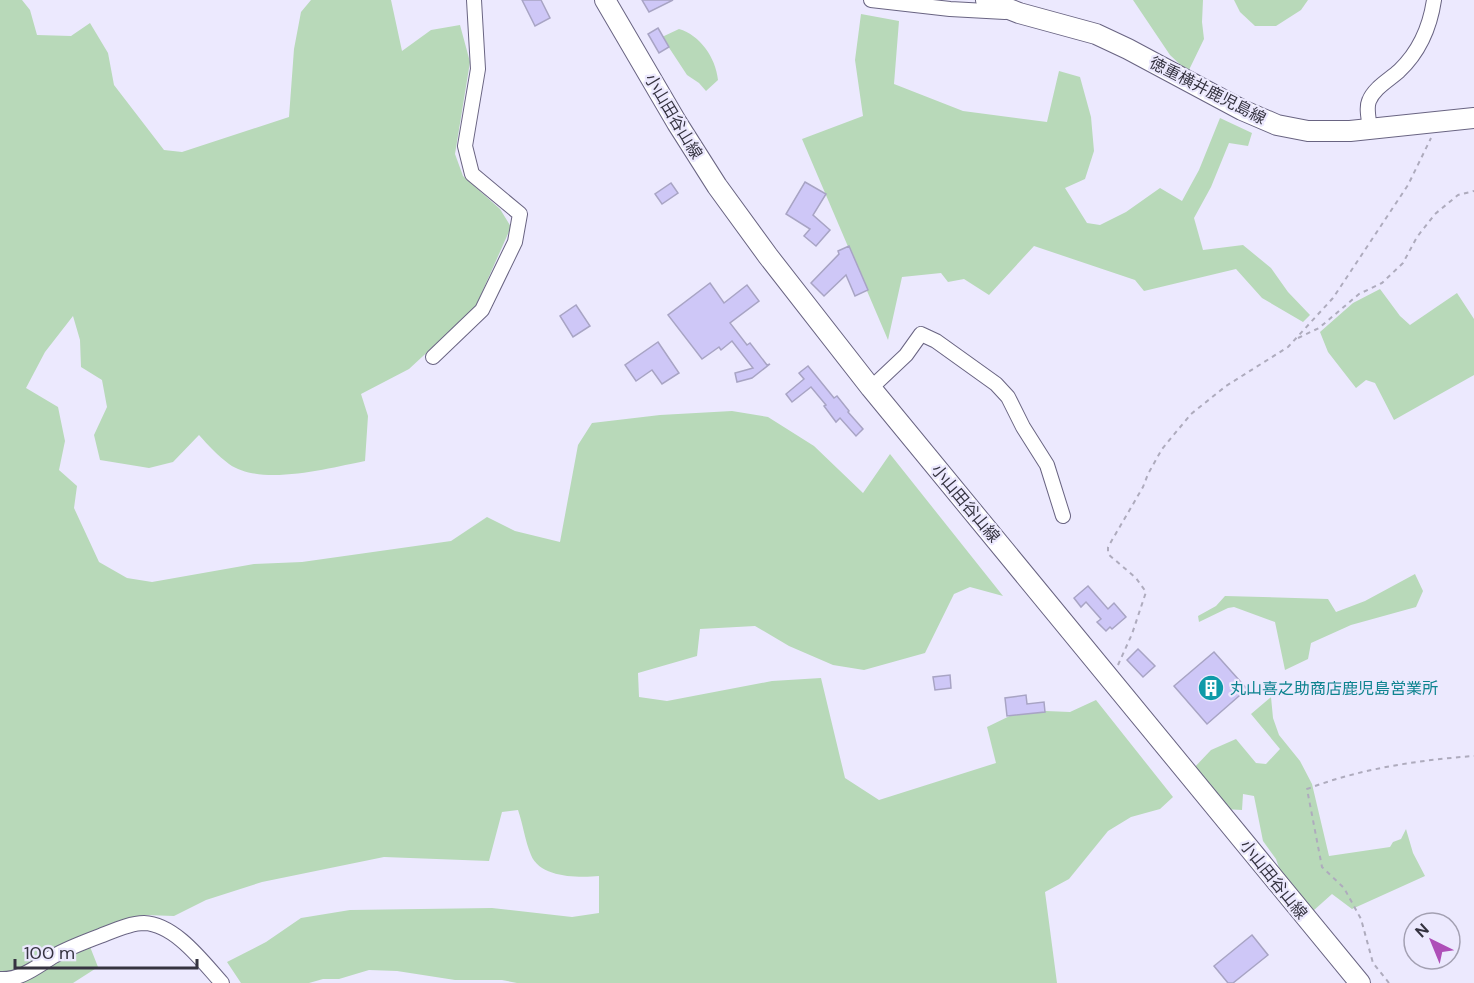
<svg xmlns="http://www.w3.org/2000/svg" width="1474" height="983" font-family="'DM Sans','Noto Sans JP',sans-serif">
  <style>
    .green { fill: #b8d9b9 }
    .building { fill: #cec7f7; stroke: #a8a4c4; stroke-width: 1.5 }
    .lines { fill: none; stroke-linecap: round; stroke-linejoin: round }
    .street-casing { stroke: #696482; stroke-width: 16 }
    .secondary-casing { stroke: #696482; stroke-width: 22 }
    .path { stroke: #aeabbd; stroke-width: 2; stroke-dasharray: 4.5 4.5; stroke-linecap: butt }
    .street { stroke: #fff; stroke-width: 14 }
    .secondary { stroke: #fff; stroke-width: 20 }
    .labels { text-anchor: middle; stroke-width: 4.5; stroke-linejoin: round; paint-order: stroke }
    .street-label { font-size: 16px; fill: #353340; stroke: #ece9fe }
    .culture-label { font-size: 16px; fill: #0d838f; stroke: #ece9fe; text-anchor: start }
  </style>
  <rect width="100%" height="100%" fill="#ece9fe"/>
  <g class="green">
    <path d="M0 0H22L30 10 37 35 71 36 90 23 108 53 114 85 164 150 182 152 289 117 294 49 301 12 311 0H391L402 51 431 30 460 25 470 62 455 154 463 176 500 209 511 227 475 308 409 369 361 394 368 416 365 461C329 468 261 487 229 464 218 456 208 445 199 435L173 462 149 468 100 460 94 435 107 407 102 380 81 367 80 340 73 316 45 352 26 388 58 407 65 441 59 470 77 486 74 508 99 562 127 578 152 582 254 564 302 562 451 541 487 517 515 531 560 542 578 445 592 423 660 415 732 411 768 417 814 446 863 493 890 454 1003 596 970 587 954 594 925 653 864 670 833 665 789 646 755 626 700 629 697 656 638 673 639 697 667 701 772 681 821 678 845 778 879 800 996 763 987 727 1022 710 1070 712 1096 700 1173 797 1160 809 1131 817 1108 831 1069 879 1045 892 1057 983H517L502 980H455L397 971 369 970 339 979H323L309 983H241L227 962 266 942 301 918 350 910 492 908 572 917 599 913V876C579 878 540 878 531 855 525 841 523 824 518 810L502 812 489 861 384 857 262 882 206 900 174 916 145 915 85 934 98 967 73 983H0Z"/>
    <path d="M1133 0H1203L1202 22 1204 39 1188 72 1170 55Z"/>
    <path d="M1234 0H1308L1301 10 1276 26H1255L1240 12Z"/>
    <path d="M861 14 899 21 894 84 963 111 1047 122 1059 71 1080 77 1091 117 1094 151 1085 179 1065 188 1087 223 1100 225 1126 212 1160 188 1182 201 1199 170 1220 118 1252 133 1248 146 1229 143 1211 187 1194 218 1203 250 1243 245 1271 268 1288 292 1310 315 1303 322 1262 298 1236 269 1144 291 1135 280 1034 246 989 295 964 279 948 282 941 273 902 277 888 340 802 139 863 116 855 60Z"/>
    <path d="M679 29C700 35 716 58 718 80L706 91 699 83 687 75 662 37Z"/>
    <path d="M1380 289 1400 316 1410 325 1457 293 1474 319V375L1394 420 1375 383 1366 380 1356 388 1328 352 1320 332 1353 303Z"/>
    <path d="M1415 574 1423 591 1416 607 1351 625 1311 643 1308 659 1285 670 1275 622 1234 607 1228 608 1199 622 1198 616 1216 606 1225 596 1328 599 1336 612 1365 601Z"/>
    <path d="M1271 697 1273 718 1279 735 1300 761 1312 784 1329 856 1390 847 1393 842 1401 839 1406 829 1413 853 1425 876 1352 909 1332 894 1313 911 1284 882 1276 859 1263 841 1254 796 1243 794 1242 810 1224 809 1192 770 1211 750 1236 739 1256 763 1266 764 1280 749 1251 714Z"/>
  </g>
  <g class="building">
    <path d="M522 0H541L550 18 535 26Z"/>
    <path d="M642 0H673L649 12Z"/>
    <path d="M658 28 669 47 659 53 648 34Z"/>
    <path d="M805 182 826 194 813 215 830 230 816 246 804 236 810 229 786 214Z"/>
    <path d="M671 183 678 193 662 204 655 194Z"/>
    <path d="M849 246 868 290 855 296 846 275 824 296 811 283 839 254 838 251Z"/>
    <path d="M710 283 724 303 747 285 759 301 730 323 747 345 750 343 767 365 770 364 752 378 737 382 735 373 753 368 732 341 721 350 719 347 702 359 668 315Z"/>
    <path d="M576 305 590 326 573 337 560 316Z"/>
    <path d="M658 342 679 373 662 384 652 370 636 381 625 365Z"/>
    <path d="M808 366 834 398 837 396 849 411 848 412 863 429 856 436 840 418 836 422 824 406 826 405 811 387 792 402 786 394 804 379 799 373Z"/>
    <path d="M1088 586 1108 609 1114 603 1126 617 1112 629 1110 627 1106 631 1097 622 1101 619 1086 602 1081 607 1074 598Z"/>
    <path d="M1138 649 1155 666 1143 677 1127 660Z"/>
    <path d="M1214 652 1247 689 1207 724 1174 686Z"/>
    <path d="M950 675 951 688 935 690 933 677Z"/>
    <path d="M1026 695 1027 704 1044 702 1045 712 1007 716 1005 698Z"/>
    <path d="M1252 935 1268 955 1233 983H1228L1214 966Z"/>
  </g>
  <g class="lines">
    <g class="street-casing">
      <g id="street">
        <path d="M871 0 950 9 1005 12"/>
        <path d="M1370 129C1369 120 1366 108 1369 101 1374 88 1389 80 1399 71 1419 52 1430 27 1434 0"/>
        <path d="M433 357 482 310 515 242 520 214 472 174 465 146 478 69 474 0"/>
        <path d="M871 388 906 355 921 334 936 341 996 384 1008 397 1023 427 1047 465 1063 516"/>
        <path d="M0 979C21 980 36 967 54 956 68 948 84 942 100 936 113 931 130 923 144 923 175 924 203 962 222 983"/>
      </g>
    </g>
    <g class="secondary-casing">
      <g id="secondary">
        <path d="M605 0 677 123 717 186 768 256 871 388 1360 983"/>
        <path d="M986 0 1019 13 1096 34 1128 49 1242 110 1277 125 1308 131H1350L1474 118"/>
      </g>
    </g>
    <g class="path">
      <path d="M1298 338 1319 328 1359 294 1382 283 1403 263 1417 237 1435 214 1458 195 1474 191"/>
      <path d="M1118 665 1132 634 1146 592 1136 578 1108 554V547L1143 487 1148 474 1162 449 1191 414 1226 386 1288 347 1333 298 1408 185 1431 138"/>
      <path d="M1389 983 1373 963 1361 919 1344 888 1322 867 1307 789C1359 769 1418 760 1474 756"/>
    </g>
    <use href="#street" class="street"/>
    <use href="#secondary" class="secondary"/>
  </g>
  <defs>
    <g id="building-disc" transform="scale(1.35)"><circle r="9.5" fill="#0f9aa8" stroke="#ece9fe"/><path d="M-4-6H4V6H1V3H-1V6H-4ZM-2.5-4.3h1.7v1.8h-1.7ZM.8-4.3h1.7v1.8H.8ZM-2.5-1h1.7V.8h-1.7ZM.8-1h1.7V.8H.8Z" fill="#fff"/></g>
  </defs>
  <g fill-rule="evenodd">
    <use href="#building-disc" x="1211" y="688"/>
  </g>
  <g class="labels">
    <g class="street-label">
      <text transform="translate(1208 90) rotate(27)" y="6">徳重横井鹿児島線</text>
      <text transform="translate(674 116) rotate(59)" y="6">小山田谷山線</text>
      <text transform="translate(966 503) rotate(50)" y="6">小山田谷山線</text>
      <text transform="translate(1274 879) rotate(51)" y="6">小山田谷山線</text>
    </g>
    <g class="culture-label">
      <text x="1230" y="694">丸山喜之助商店鹿児島営業所</text>
    </g>
  </g>
  <g transform="translate(1432 941) rotate(317)"><circle r="28" fill="#ece9fe" stroke="#a3a0b2" stroke-width="1.5"/>
  <path d="M0-4.5L10 22L0 15L-10 22Z" fill="#ae4fb8"/>
  <text y="-9" font-size="16" font-weight="bold" text-anchor="middle" fill="#353340">N</text>
  </g>
  <path d="M15 959v9h182v-9" fill="none" stroke="#353340" stroke-width="3"/>
  <text x="24" y="959" font-size="18" fill="#353340" stroke="#ece9fe" stroke-width="4.5" paint-order="stroke">100 m</text>
</svg>
